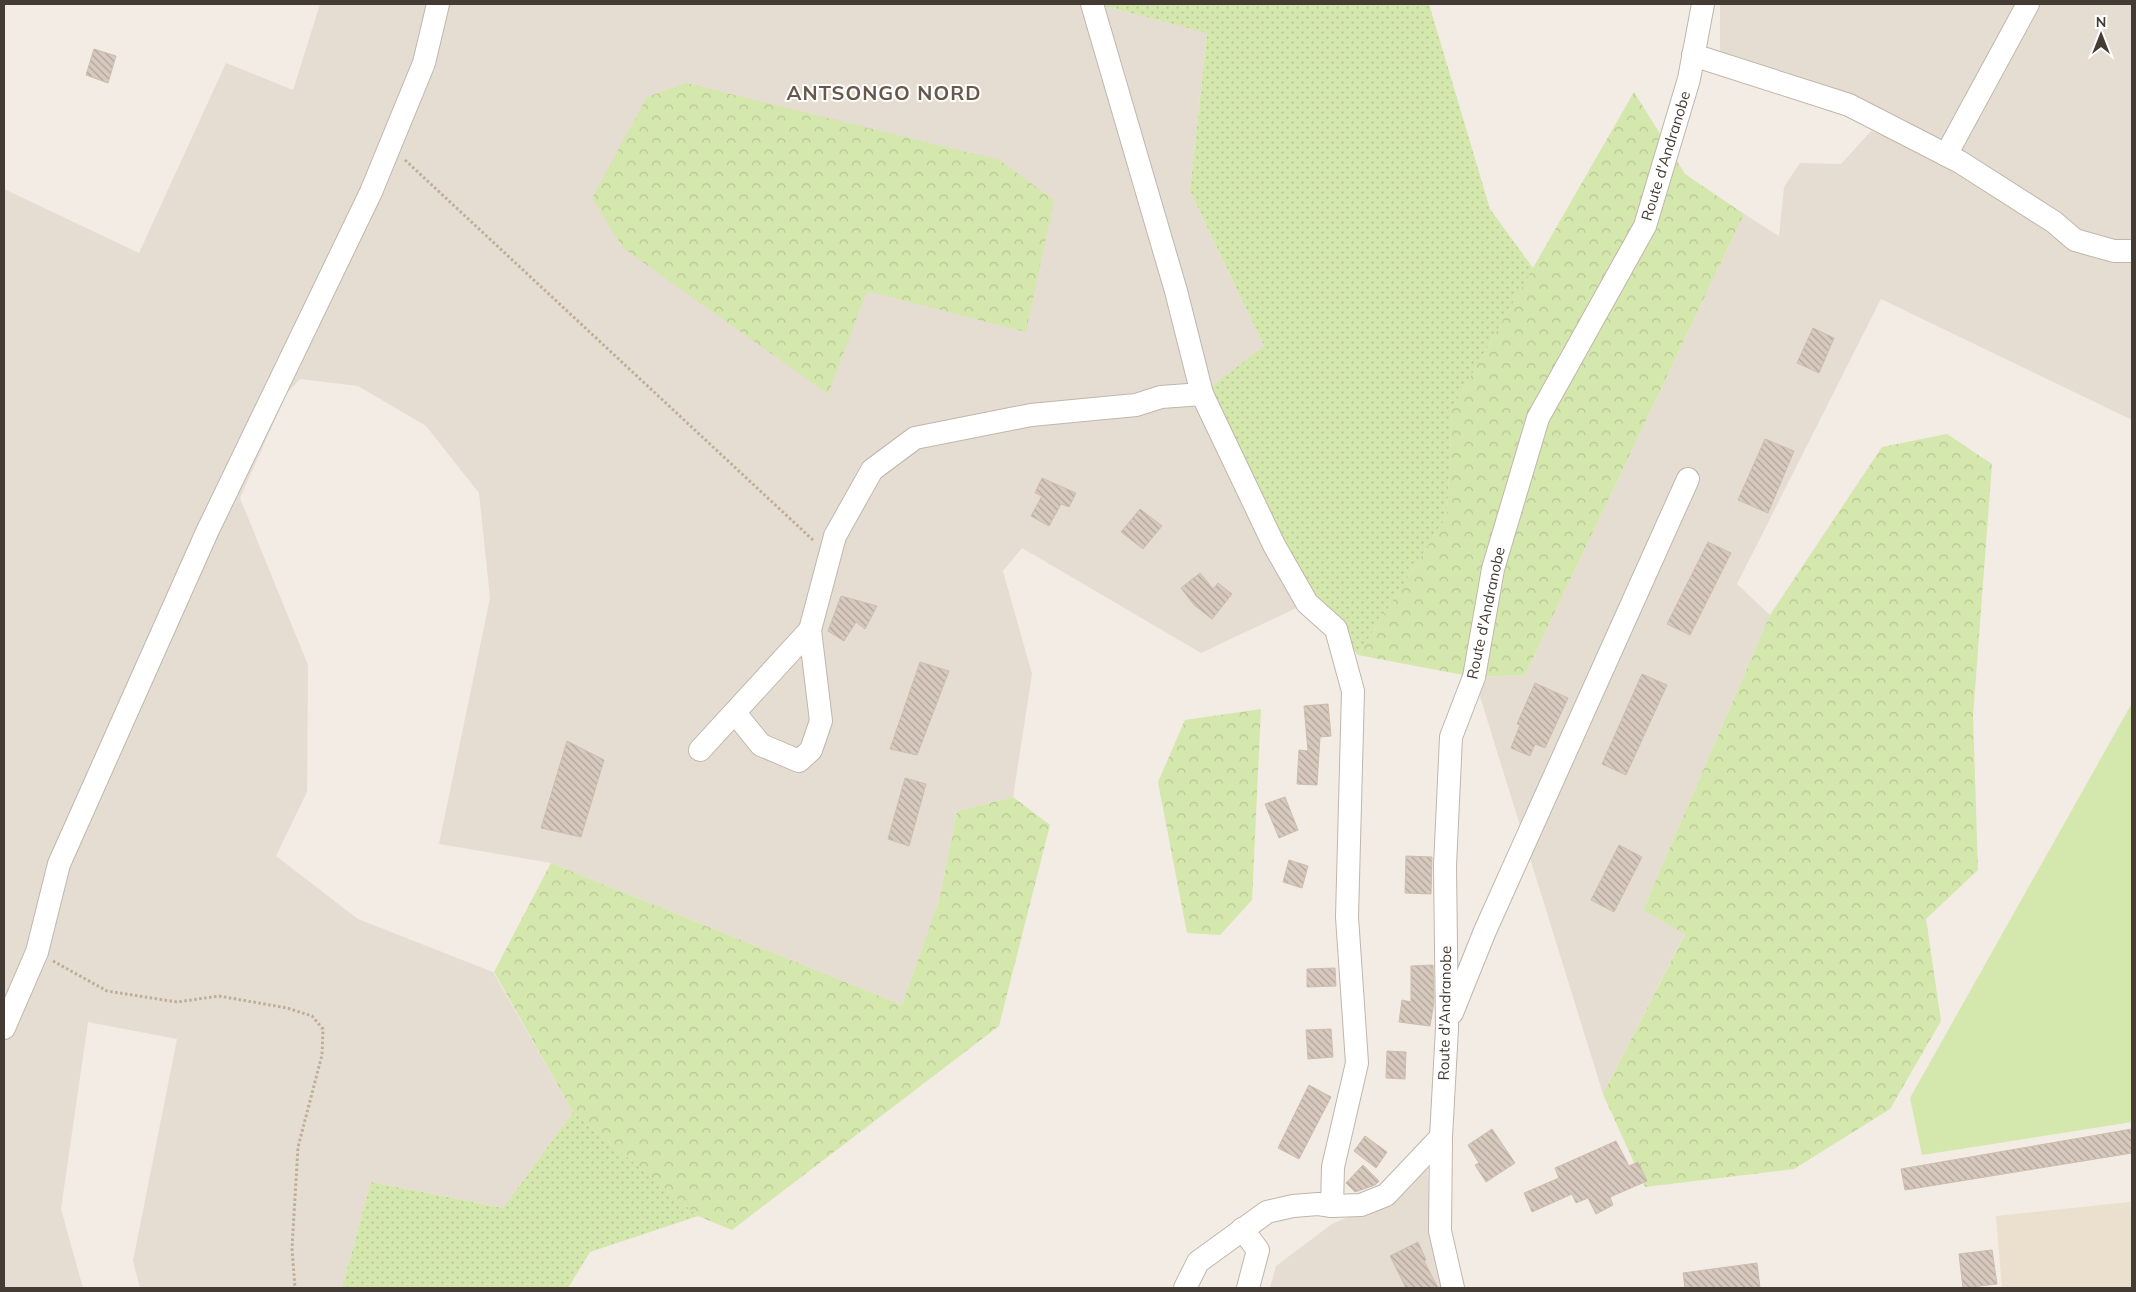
<svg xmlns="http://www.w3.org/2000/svg" width="2136" height="1292" font-family="Mulish,sans-serif">
  <style>
    .residential { fill: #e6ddd2 }
    .education { fill: #ebdfce }
    .green { fill: url(#green-dots) }
    .forest { fill: url(#forest-crowns) }
    .pitch { fill: #d4e7ac }
    .building { fill: url(#building-back-hatch); stroke: #cebdad }
    .lines { fill: none; stroke-linecap: round; stroke-linejoin: round }
    .minor-casing { stroke: #c0b6aa; stroke-width: 24 }
    .path { stroke: #bfad98; stroke-width: 3; stroke-dasharray: 2.5 2.5; stroke-linecap: butt }
    .minor { stroke: #fff; stroke-width: 22 }
    .labels { text-anchor: middle; stroke-width: 4; stroke-linejoin: round; paint-order: stroke }
    .street-label { font-size: 15px; fill: #443c34; stroke: #fff }
    .district-label { font-size: 20px; font-weight: bold; letter-spacing: 1px; fill: #67584b; stroke: #fff }
  </style>
  <defs>
    <pattern id="green-dots" width="8" height="8" patternUnits="userSpaceOnUse" patternTransform="scale(1.25)"><rect width="8" height="8" fill="#d4e7ac"/><path d="M2 2h.1M6 6h.1" fill="none" stroke="#b7c795" stroke-width="1.8" stroke-linecap="round"/></pattern>
    <pattern id="forest-crowns" width="20" height="18" patternUnits="userSpaceOnUse" patternTransform="scale(1.25)"><rect width="20" height="18" fill="#d4e7ac"/><path d="M2 6a3 3 0 1 1 6 0M12 15a3 3 0 1 1 6 0" fill="none" stroke="#b7c795"/></pattern>
    <pattern id="building-back-hatch" width="6" height="6" patternUnits="userSpaceOnUse" patternTransform="scale(1.25)"><rect width="6" height="6" fill="#d7c9bd"/><path d="M-1 5l2 2M0 0l6 6M5-1l2 2" fill="none" stroke="#b0a49a"/></pattern>
  </defs>
  <rect width="100%" height="100%" fill="#f2ece4"/>
  <g class="residential">
    <path d="M320 4H1096L1207 32 1190 191 1264 346 1307 603 1201 653 1022 548 1003 571 1032 674 1013 797 957 811 940 897 902 1005 551 863 439 844 490 598 479 493 426 426 358 386 300 379 287 393 240 498 308 665 307 792 276 856 358 919 493 972 573 1112 503 1208 371 1182 342 1288H140L133 1261 177 1039 88 1022 61 1209 83 1288H4V189L139 253 226 63 293 90Z"/>
    <path d="M1720 4H2132V246H2112L1720 54Z"/>
    <path d="M1871 131 1917 147 2132 257V420L1881 299 1737 584 1770 615 1643 910 1685 933 1603 1094 1474 677 1525 675 1744 214 1779 236 1784 187 1800 163 1841 164Z"/>
    <path d="M1427 1165 1431 1227 1453 1288H1270L1276 1266 1332 1224 1392 1198Z"/>
  </g>
  <path class="education" d="M2130 1202 2132 1236V1288H2002L1996 1216Z"/>
  <g class="green">
    <path d="M1097 4H1429L1490 209 1533 268 1452 409 1447 516 1358 655 1336 629 1307 603 1202 394 1264 346 1190 191 1207 33Z"/>
    <path d="M573 1112 698 1216 590 1252 568 1288H342L371 1182 503 1208Z"/>
  </g>
  <g class="forest">
    <path d="M686 83 999 160 1054 200 1026 332 867 291 828 394 623 248 592 198 647 97Z"/>
    <path d="M1634 92 1685 174 1744 214 1525 675 1474 677 1358 655 1447 516 1452 409Z"/>
    <path d="M1947 434 1992 464 1973 716 1978 870 1926 919 1941 1021 1890 1109 1794 1169 1645 1187 1603 1094 1685 934 1643 910 1770 615 1882 447Z"/>
    <path d="M1261 709 1252 900 1220 935 1187 933 1158 782 1185 720Z"/>
    <path d="M1013 797 1050 825 999 1026 732 1230 698 1216 573 1112 494 972 551 863 902 1005 940 897 957 811Z"/>
  </g>
  <path class="pitch" d="M2132 703V1122L1922 1155 1910 1098Z"/>
  <g class="building">
    <path d="M94 49 116 56 108 83 86 75Z"/>
    <path d="M1813 328 1834 338 1819 373 1797 363Z"/>
    <path d="M1765 439 1794 451 1768 513 1738 500Z"/>
    <path d="M1042 478 1076 493 1069 507 1061 504 1049 526 1031 516 1042 496 1035 493Z"/>
    <path d="M1140 509 1162 526 1143 549 1121 532Z"/>
    <path d="M1708 542 1731 553 1690 635 1667 624Z"/>
    <path d="M1200 573 1213 589 1218 583 1232 594 1212 619 1194 605 1181 588Z"/>
    <path d="M841 596 877 606 865 629 856 622 844 641 828 631Z"/>
    <path d="M920 662 949 671 917 755 890 749Z"/>
    <path d="M1642 674 1667 685 1626 775 1602 764Z"/>
    <path d="M1535 683 1568 698 1545 748 1535 744 1530 756 1511 748 1520 725 1517 724Z"/>
    <path d="M1328 704 1331 736 1320 737 1317 785 1297 784 1299 750 1308 751 1304 706Z"/>
    <path d="M567 741 604 760 581 837 541 828Z"/>
    <path d="M905 778 926 784 909 846 888 839Z"/>
    <path d="M1285 797 1298 830 1279 838 1265 804Z"/>
    <path d="M1619 845 1642 857 1614 912 1591 900Z"/>
    <path d="M1406 856 1432 857 1431 894 1405 893Z"/>
    <path d="M1289 860 1308 866 1302 888 1283 882Z"/>
    <path d="M1433 965 1434 1002 1430 1026 1399 1022 1402 1000 1411 1002V966Z"/>
    <path d="M1335 968 1336 986 1307 987V969Z"/>
    <path d="M1331 1029 1333 1057 1308 1059 1306 1030Z"/>
    <path d="M1387 1051 1406 1052 1405 1079 1386 1078Z"/>
    <path d="M1309 1085 1331 1097 1299 1159 1278 1148Z"/>
    <path d="M1492 1129 1515 1163 1486 1182 1475 1165 1479 1163 1468 1145Z"/>
    <path d="M2132 1129V1153L1905 1190 1901 1169Z"/>
    <path d="M1365 1136 1387 1152 1376 1168 1354 1151Z"/>
    <path d="M1616 1141 1629 1166 1638 1162 1647 1181 1610 1197 1613 1205 1596 1214 1588 1198 1576 1203 1572 1194 1532 1212 1524 1193 1559 1178 1555 1168Z"/>
    <path d="M1363 1165 1379 1181 1375 1185 1355 1192 1346 1183Z"/>
    <path d="M1418 1242 1426 1260 1424 1261 1438 1288H1406L1390 1256Z"/>
    <path d="M1992 1250 1997 1284 1963 1288 1959 1254Z"/>
    <path d="M1757 1263 1760 1288H1685L1683 1273Z"/>
  </g>
  <g class="lines">
    <g class="minor-casing">
      <g id="minor">
        <path d="M1092 4 1176 291 1202 394 1274 545 1307 603 1336 629 1353 691 1347 917 1357 1063 1333 1167 1332 1206 1361 1205 1386 1195 1441 1137"/>
        <path d="M1693 55 1849 105 1960 162 2054 222 2075 240 2114 251H2132"/>
        <path d="M1946 155 2028 4"/>
        <path d="M735 713 761 745 799 761 811 750 821 721 810 630 835 536 872 470 915 438 1031 415 1136 405 1161 397 1202 394"/>
        <path d="M700 750 810 630"/>
        <path d="M1452 1013 1485 931 1688 479"/>
        <path d="M4 1028 37 952 59 864 207 532 371 192 424 63 438 4"/>
        <path d="M1242 1229 1258 1250 1248 1288"/>
        <path d="M1185 1288 1198 1262 1267 1212 1293 1206 1318 1204 1332 1206"/>
        <path d="M1453 1288 1440 1231 1441 1137 1447 1028 1445 866 1451 737 1474 677 1493 569 1538 418 1645 226 1689 79 1703 4"/>
      </g>
    </g>
    <g class="path">
      <path d="M405 160 814 541"/>
      <path d="M53 961 107 991 177 1002 219 996 287 1008 312 1016 323 1029 322 1055 298 1147 292 1248 295 1288"/>
    </g>
    <use href="#minor" class="minor"/>
  </g>
  <g class="labels">
    <g class="street-label">
      <text transform="translate(1666 156) rotate(-73)" y="5">Route d'Andranobe</text>
      <text transform="translate(1486 613) rotate(-78)" y="5">Route d'Andranobe</text>
      <text transform="translate(1445 1013) rotate(-89)" y="5">Route d'Andranobe</text>
    </g>
    <g class="district-label">
      <text x="884" y="100">ANTSONGO NORD</text>
    </g>
  </g>
  <rect width="2136" height="1292" fill="none" stroke="#443c34" stroke-width="10"/>
  <g transform="translate(2101 35)" stroke="#ffffff" stroke-width="4" paint-order="stroke">
  <path d="M0-4L9 19L0 12L-9 19Z" fill="#443c34"/>
  <text y="-8" font-size="14" font-weight="bold" text-anchor="middle" fill="#443c34">N</text>
  </g>
</svg>
